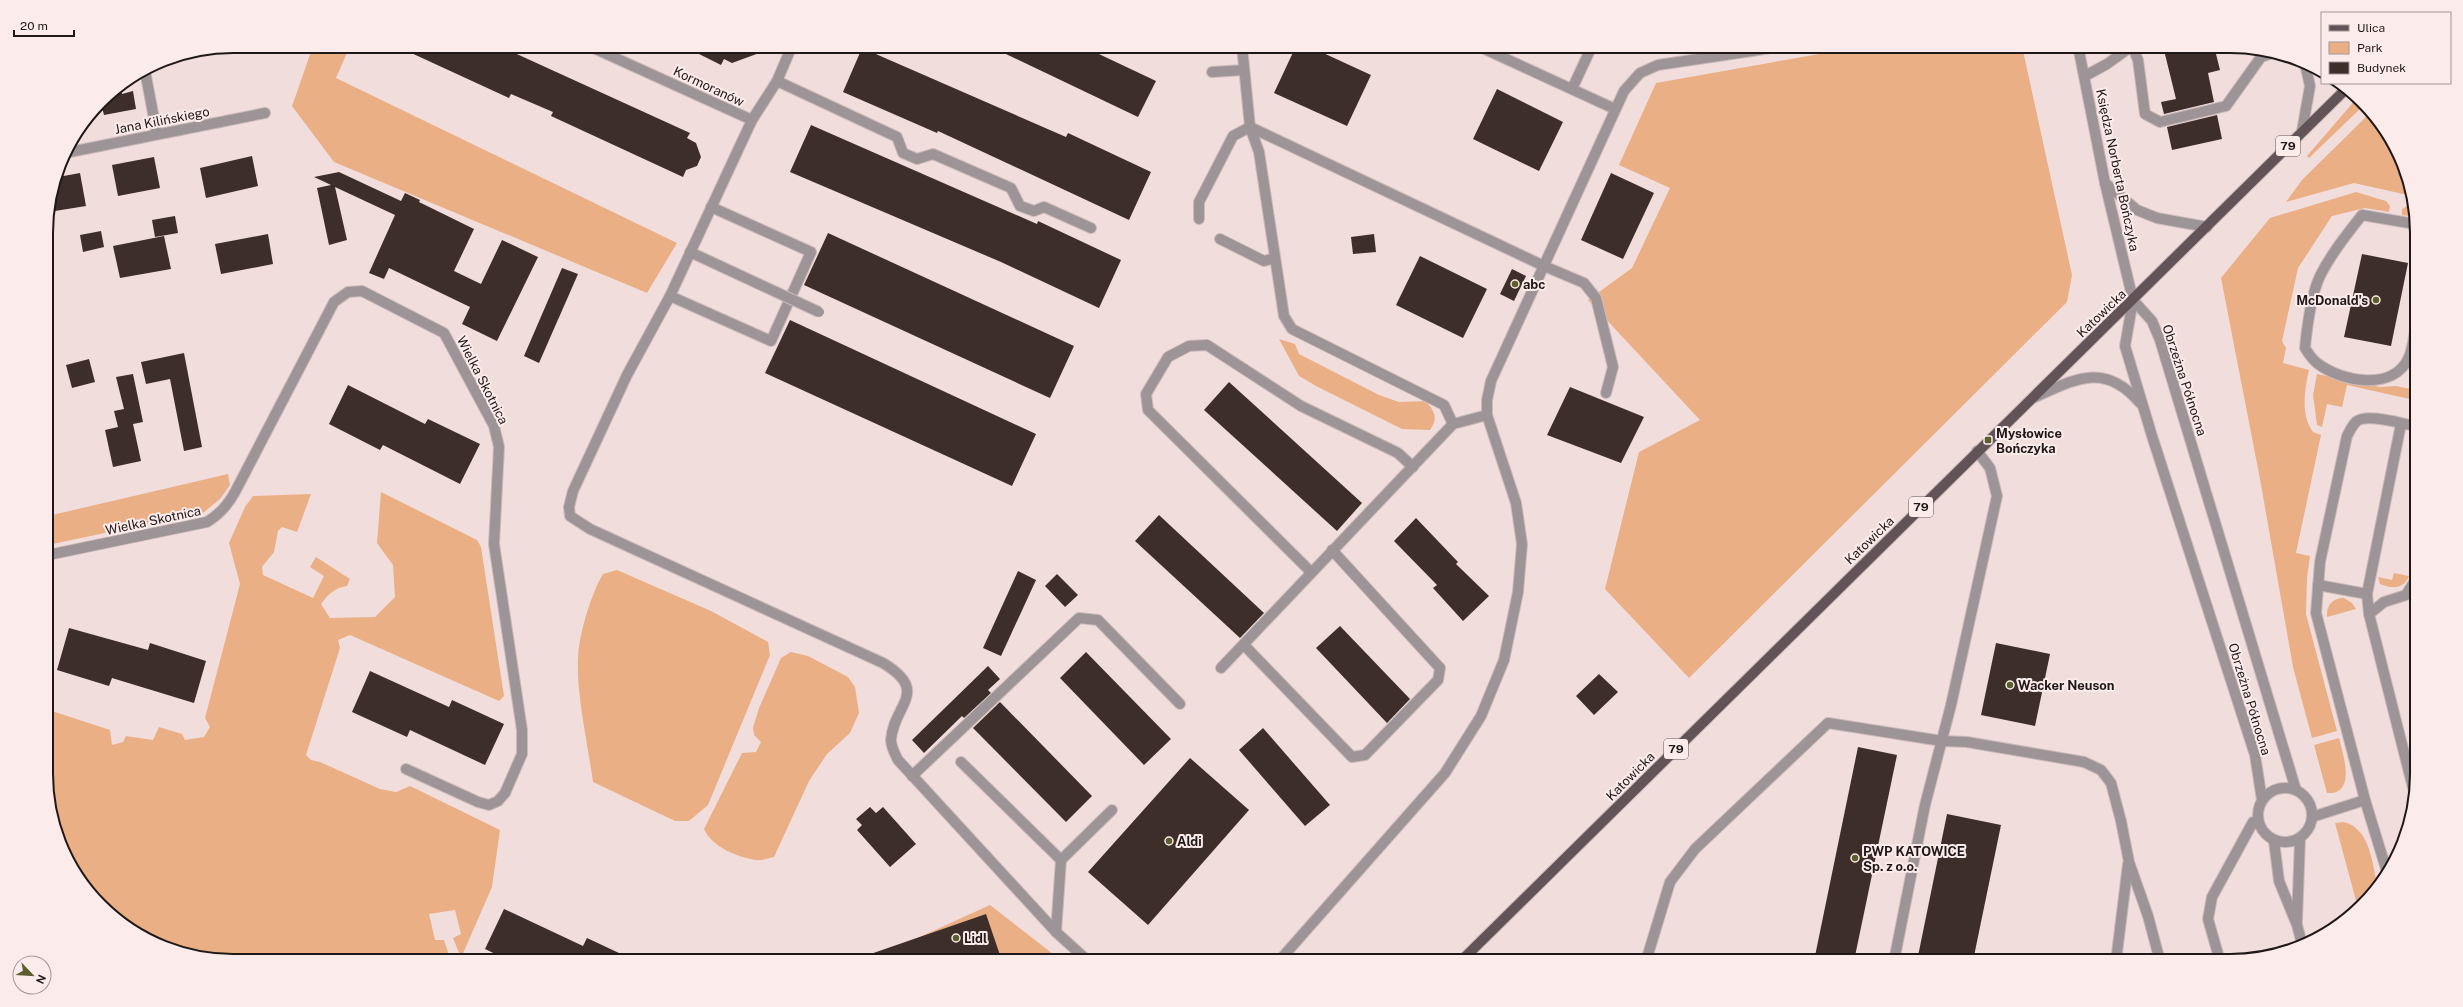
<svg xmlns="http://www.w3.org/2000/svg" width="2463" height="1007" font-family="'Public Sans',sans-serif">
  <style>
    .green { fill: #ebaf85 }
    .building { fill: #3d2e2a }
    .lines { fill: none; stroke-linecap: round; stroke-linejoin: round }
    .service-casing { stroke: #ccbaba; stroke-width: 12 }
    .minor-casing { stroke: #ccbaba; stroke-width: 12 }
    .tertiary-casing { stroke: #ccbaba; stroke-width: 12 }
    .primary-casing { stroke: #ccbaba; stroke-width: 12 }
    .service { stroke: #9c9496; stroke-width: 10 }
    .minor { stroke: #9c9496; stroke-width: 10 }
    .tertiary { stroke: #9c9496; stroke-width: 10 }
    .primary { stroke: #615357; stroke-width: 10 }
    .service-bridge-casing { stroke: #ccbaba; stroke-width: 12; stroke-linecap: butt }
    .service-bridge { stroke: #9c9496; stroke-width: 10 }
    .poi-dot { fill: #5a5f2d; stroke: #fcebeb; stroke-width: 1.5 }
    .labels { text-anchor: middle; stroke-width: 4; stroke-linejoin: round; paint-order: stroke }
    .shield { fill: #fcebeb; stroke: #615757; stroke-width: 1 }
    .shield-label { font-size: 12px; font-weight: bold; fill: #1f1818 }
    .street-label { font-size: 13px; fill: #1f1818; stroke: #fcebeb }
    .poi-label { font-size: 13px; font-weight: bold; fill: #1f1818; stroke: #fcebeb; text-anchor: start }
    .rim { fill: none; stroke: #1f1818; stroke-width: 2 }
  </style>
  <rect width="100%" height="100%" fill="#f2dddd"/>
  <g class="green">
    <path d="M313 46H350L336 78 677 243 647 293 334 162 292 106Z"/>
    <path d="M1847 46H2022L2072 275 2067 302 1689 678 1605 589 1639 452 1700 420 1588 300 1632 268 1670 188 1619 165 1656 83 1825 53Z"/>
    <path d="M2357 98 2364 105 2309 158 2307 156Z"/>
    <path d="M2371 112C2394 134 2404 166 2412 196L2354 183 2286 202 2302 180Z"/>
    <path d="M2356 192 2386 201 2390 206 2389 212 2365 208 2332 216 2298 268 2282 341 2286 348 2283 363 2309 370C2305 388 2300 415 2313 432L2321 435 2296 553 2310 556 2307 578 2306 614 2337 731 2312 738 2293 667 2260 479 2221 278 2270 218Z"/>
    <path d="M2409 205 2415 206V217L2402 215V209Z"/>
    <path d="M1279 339 1295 344 1299 354 1379 395 1399 402 1426 401C1434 411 1439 418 1430 430L1402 429 1316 386 1299 376Z"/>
    <path d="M2317 374 2379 387 2396 386 2416 390V415H2411L2414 400 2347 385 2342 407 2327 404 2322 427 2317 425 2313 395Z"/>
    <path d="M228 474 230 485 220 499 204 512 48 545V516Z"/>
    <path d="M381 492 477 540 481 547 504 696 499 701 350 635 338 640 340 648 306 755 311 760 320 762 380 789 396 792 410 786 500 830 492 887 461 958 453 938 461 934 455 910 429 914 435 940H444L451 961H233L173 951 129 929 92 897 65 856 50 810 49 710 110 730 112 745 123 742 126 736 153 740 159 727 182 734 185 740 204 737 210 727 205 718 240 584 229 543 245 507 253 496 311 494 297 532 282 527 278 531 274 552 262 567 263 575 313 598 324 576 310 567 316 557 350 579 347 586C335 588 329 593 321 604L330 618 375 617 395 597 393 565 377 543Z"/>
    <path d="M617 570 711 611 768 642 770 655 708 805 689 821H675L593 782C588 745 576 693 578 658 579 634 591 594 603 574Z"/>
    <path d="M2394 573 2409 576C2404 589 2392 589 2380 584L2378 577 2392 580Z"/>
    <path d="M2344 598 2352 603 2356 609 2327 617C2326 605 2333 598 2344 598Z"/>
    <path d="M791 652 808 656 848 677 855 687 859 713 850 733 827 754 809 781 774 857C768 858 761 861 756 860 737 857 712 847 704 829L742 753 756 752 761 742 754 735 753 728 759 708 781 658Z"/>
    <path d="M2339 738C2343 754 2357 795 2327 793L2314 745Z"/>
    <path d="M2344 822C2371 829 2372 864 2378 888L2358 908 2335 823Z"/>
    <path d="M990 905 1062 961H867Z"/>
  </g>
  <g class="building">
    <path d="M396 46H499L690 133 687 138 696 143 701 157 697 166 686 170 683 177 551 116 553 112 511 94 509 98Z"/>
    <path d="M683 46H772L773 48 732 63 724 59 721 65Z"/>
    <path d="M989 46H1082L1156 81 1138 117Z"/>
    <path d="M1296 46H1308L1371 75 1347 126 1274 93Z"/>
    <path d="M2163 46H2214L2220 70 2208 73 2214 102 2164 114 2161 102 2176 99Z"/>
    <path d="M862 48 1066 137 1068 133 1151 172 1129 220 938 131 937 133 843 92Z"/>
    <path d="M121 86 122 94 133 91 136 109 104 115 101 103 110 93Z"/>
    <path d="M1497 89 1563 122 1539 171 1473 139Z"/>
    <path d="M2217 115 2222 139 2172 150 2167 127Z"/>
    <path d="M811 125 1037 224 1038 221 1121 260 1099 308 1001 262 790 172Z"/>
    <path d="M252 156 258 186 206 198 200 168Z"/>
    <path d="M154 157 160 188 118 196 112 165Z"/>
    <path d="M339 172 401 201 405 193 420 200 419 202 474 229 454 271 481 284 502 240 538 257 497 341 462 324 470 307 389 268 384 279 369 273 395 215 335 187 347 240 329 245 317 188 331 185 314 177Z"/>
    <path d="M80 173 86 206 55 211 53 197 58 177Z"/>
    <path d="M1611 173 1654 193 1623 259 1581 240Z"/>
    <path d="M175 216 178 233 155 237 152 220Z"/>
    <path d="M101 231 104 247 83 252 80 235Z"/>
    <path d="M828 233 1074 346 1050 398 804 285Z"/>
    <path d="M268 234 273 264 221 274 215 244Z"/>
    <path d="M1374 234 1376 252 1353 254 1351 237Z"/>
    <path d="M164 236 171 269 120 278 113 246Z"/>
    <path d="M2362 254 2408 263 2391 346 2344 337Z"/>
    <path d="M1420 256 1487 289 1463 338 1396 305Z"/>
    <path d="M562 268 578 274 539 363 524 356Z"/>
    <path d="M1512 269 1526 276 1514 301 1500 294Z"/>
    <path d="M790 320 1036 434 1012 486 765 373Z"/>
    <path d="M184 353 202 447 184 451 170 379 146 384 141 362Z"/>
    <path d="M89 359 95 382 72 388 66 365Z"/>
    <path d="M133 374 143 422 133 424 141 461 113 467 105 430 118 427 114 411 124 409 116 377Z"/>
    <path d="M1229 382 1362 503 1337 531 1204 410Z"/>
    <path d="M348 385 425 424 428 419 480 444 460 484 383 445 380 450 329 424Z"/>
    <path d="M1570 387 1644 417 1621 463 1547 435Z"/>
    <path d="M1159 515 1264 613 1240 638 1135 541Z"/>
    <path d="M1416 518 1458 562 1456 564 1489 596 1463 621 1433 588 1437 585 1394 541Z"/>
    <path d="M1018 571 1036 580 1001 656 983 648Z"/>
    <path d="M1057 574 1078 595 1065 607 1045 586Z"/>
    <path d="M1340 626 1410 699 1387 723 1316 648Z"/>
    <path d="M69 628 148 650 150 643 206 661 194 703 112 678 109 686 57 670Z"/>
    <path d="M1996 643 2050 654 2035 726 1981 715Z"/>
    <path d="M1086 652 1171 739 1144 765 1060 678Z"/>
    <path d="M988 666 1000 679 988 690 991 693 964 718 962 716 924 753 912 740Z"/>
    <path d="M370 671 449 707 452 700 504 724 485 765 410 730 407 737 352 712Z"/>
    <path d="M1599 674 1618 692 1594 715 1576 696Z"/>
    <path d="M1000 702 1092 796 1066 822 973 728Z"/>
    <path d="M1263 728 1330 805 1305 826 1239 750Z"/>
    <path d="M1858 747 1897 755 1854 961H1814Z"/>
    <path d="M1190 758 1249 810 1148 925 1088 872Z"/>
    <path d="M870 807 876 813 883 807 916 844 890 867 857 830 862 825 856 819Z"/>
    <path d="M1947 814 2001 825 1973 961H1917Z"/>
    <path d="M504 909 583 946 587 938 636 961H510L485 949Z"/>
    <path d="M986 914 1002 961H859V958Z"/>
  </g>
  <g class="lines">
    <g class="service-casing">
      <g id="service">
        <path d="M1242 46 1250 127 1259 152 1284 316 1292 329 1444 405 1453 424"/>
        <path d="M1478 46 1615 109"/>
        <path d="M2132 46 2138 60 2145 114 2160 122 2226 106 2261 57 2272 53"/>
        <path d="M1752 51 1783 46"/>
        <path d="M145 71 157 134"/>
        <path d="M1212 72 1244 70"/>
        <path d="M2085 76 2107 64 2132 46"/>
        <path d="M777 81 897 137 903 153 917 159 933 154 1011 188 1020 206 1034 211 1044 207 1091 228"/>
        <path d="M1572 89 1592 46"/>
        <path d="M2302 131 2310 86 2305 64"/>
        <path d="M1199 219V202L1233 136 1250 127"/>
        <path d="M2415 224 2362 215C2347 234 2331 254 2320 276 2311 295 2307 327 2305 348 2308 353 2312 359 2317 363 2341 382 2394 392 2409 357 2413 348 2414 335 2416 326"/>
        <path d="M1220 239 1264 261 1275 258"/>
        <path d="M690 252 776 292"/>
        <path d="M1544 266 1584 283 1596 298 1613 367 1606 393"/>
        <path d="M670 296 771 341 811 252 711 207"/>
        <path d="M1311 572 1148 410 1146 394 1168 357 1189 346 1207 345 1301 406 1398 453 1413 467"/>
        <path d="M2318 585 2367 594"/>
        <path d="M2369 614 2367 594 2401 424"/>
        <path d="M1244 645 1352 757 1365 755 1438 680 1440 668 1332 550"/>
        <path d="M1221 668 1453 424 1487 415"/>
        <path d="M961 762 1061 860"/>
        <path d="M912 776 1079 618 1098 620 1180 704"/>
        <path d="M2414 792 2369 614 2384 602 2406 595 2416 579"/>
        <path d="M2312 817 2365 800"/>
        <path d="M2387 872 2365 800 2316 613 2320 562 2347 436C2350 431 2352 425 2357 421 2368 413 2402 424 2416 426"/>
        <path d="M1056 932 1061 860 1112 810"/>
        <path d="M1646 961 1670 882 1695 849 1828 723 1942 741 1967 742 2084 762 2101 770 2111 783 2121 821 2129 862 2148 916 2160 961"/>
        <path d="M1894 961 1925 805 1951 705 1997 496 1990 468 1977 451"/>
        <path d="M2116 961 2128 864"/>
        <path d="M2220 961 2208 919 2212 897 2253 822 2259 825"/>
      </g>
    </g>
    <g class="minor-casing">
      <g id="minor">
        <path d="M589 46 752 120"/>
        <path d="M792 46 777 81 752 120 670 296 627 375 573 491 569 507 570 516 590 529 883 663C931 692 893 705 891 740 891 747 895 754 898 760L1056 932 1088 961"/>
        <path d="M1250 127 1544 266"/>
        <path d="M65 153 265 113"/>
        <path d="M48 555 207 522C220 514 228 505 235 492L334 302 348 292 362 291 444 333 494 426 499 447 494 544 522 730V754L505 793 498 801 489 805 478 802 406 769"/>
        <path d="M1279 961 1445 773 1481 716 1504 660 1518 592 1522 544 1516 503 1487 415V400L1491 381 1624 91 1640 73 1658 65 1752 51 1753 46"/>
      </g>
    </g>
    <g class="tertiary-casing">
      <g id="tertiary">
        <path d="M2078 46 2105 183 2133 300 2125 346 2152 436 2255 755 2262 800"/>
        <path d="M2105 183 2137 210 2157 218 2207 227"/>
        <path d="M2133 300 2152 321 2160 340 2296 790"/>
        <path d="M2033 398C2075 379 2105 361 2140 403"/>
        <circle cx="2285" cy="815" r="27"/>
        <path d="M2274 841 2279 881 2297 925 2302 944"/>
        <path d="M2297 921 2300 839"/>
      </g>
    </g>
    <g class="primary-casing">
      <path id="primary" d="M1461 961 2347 88"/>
    </g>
    <use href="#service" class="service"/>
    <use href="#minor" class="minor"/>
    <use href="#tertiary" class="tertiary"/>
    <use href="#primary" class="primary"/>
    <g class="service-bridge-casing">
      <path id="service-bridge" d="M776 292 819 312"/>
    </g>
    <use href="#service-bridge" class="service-bridge"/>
  </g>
  <g class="poi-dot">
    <circle cx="1515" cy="284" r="4"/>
    <circle cx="2376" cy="300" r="4"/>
    <rect x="1984" y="436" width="8" height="8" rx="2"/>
    <circle cx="2010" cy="685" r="4"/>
    <circle cx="1169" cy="841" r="4"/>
    <circle cx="1855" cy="858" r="4"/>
    <circle cx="956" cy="938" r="4"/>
  </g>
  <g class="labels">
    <g class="shield">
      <rect x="2276" y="136" width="24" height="20" rx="3"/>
      <rect x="1909" y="497" width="24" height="20" rx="3"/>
      <rect x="1664" y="739" width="24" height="20" rx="3"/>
    </g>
    <g class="shield-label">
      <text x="2288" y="150">79</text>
      <text x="1921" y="511">79</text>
      <text x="1676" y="753">79</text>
    </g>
    <g class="street-label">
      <text transform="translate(709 86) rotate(25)" y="5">Kormoranów</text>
      <text transform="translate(162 120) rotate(-11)" y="5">Jana Kilińskiego</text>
      <text transform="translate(2118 170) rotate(78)" y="5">Księdza Norberta Bończyka</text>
      <text transform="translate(2101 313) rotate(-44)" y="5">Katowicka</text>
      <text transform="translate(483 380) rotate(63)" y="5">Wielka Skotnica</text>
      <text transform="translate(2185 380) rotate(72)" y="5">Obrzeżna Północna</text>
      <text transform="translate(153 520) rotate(-12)" y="5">Wielka Skotnica</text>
      <text transform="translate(1869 540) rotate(-44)" y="5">Katowicka</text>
      <text transform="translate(2250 699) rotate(73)" y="5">Obrzeżna Północna</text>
      <text transform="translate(1630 776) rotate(-45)" y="5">Katowicka</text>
    </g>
    <g class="poi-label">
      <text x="1523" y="289">abc</text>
      <text x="2368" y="305" text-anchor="end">McDonald's</text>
      <text x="1996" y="438">Mysłowice<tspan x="1996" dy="15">Bończyka</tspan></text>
      <text x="2018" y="690">Wacker Neuson</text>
      <text x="1177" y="846">Aldi</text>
      <text x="1863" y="856">PWP KATOWICE<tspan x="1863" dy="15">Sp. z o.o.</tspan></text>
      <text x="964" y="943">Lidl</text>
    </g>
  </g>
  <path d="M0 0H2463V1007H0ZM233 53H2230A180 180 0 0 1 2410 233V774A180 180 0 0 1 2230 954H233A180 180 0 0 1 53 774V233A180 180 0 0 1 233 53Z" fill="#fcebeb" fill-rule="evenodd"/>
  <path class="rim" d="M233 53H2230A180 180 0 0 1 2410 233V774A180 180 0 0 1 2230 954H233A180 180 0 0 1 53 774V233A180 180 0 0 1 233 53Z"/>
  <rect x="2321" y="12" width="130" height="72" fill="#fcebeb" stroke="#a49797"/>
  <rect x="2329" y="25" width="20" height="6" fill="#615357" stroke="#a49797"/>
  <text x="2357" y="32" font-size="12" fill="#1f1818">Ulica</text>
  <rect x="2329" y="42" width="20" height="12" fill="#ebaf85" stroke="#a49797"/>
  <text x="2357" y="52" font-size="12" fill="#1f1818">Park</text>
  <rect x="2329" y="62" width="20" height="12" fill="#3d2e2a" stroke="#a49797"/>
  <text x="2357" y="72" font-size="12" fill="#1f1818">Budynek</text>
  <g transform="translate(32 975) rotate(115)"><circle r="19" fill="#fcebeb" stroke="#a49797"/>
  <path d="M0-3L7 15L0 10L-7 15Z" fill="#5a5f2d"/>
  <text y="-6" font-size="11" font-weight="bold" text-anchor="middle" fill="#1f1818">N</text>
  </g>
  <path d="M14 30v6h60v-6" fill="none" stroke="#1f1818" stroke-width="2"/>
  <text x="20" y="30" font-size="12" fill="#1f1818" stroke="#fcebeb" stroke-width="3" paint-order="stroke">20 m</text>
</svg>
